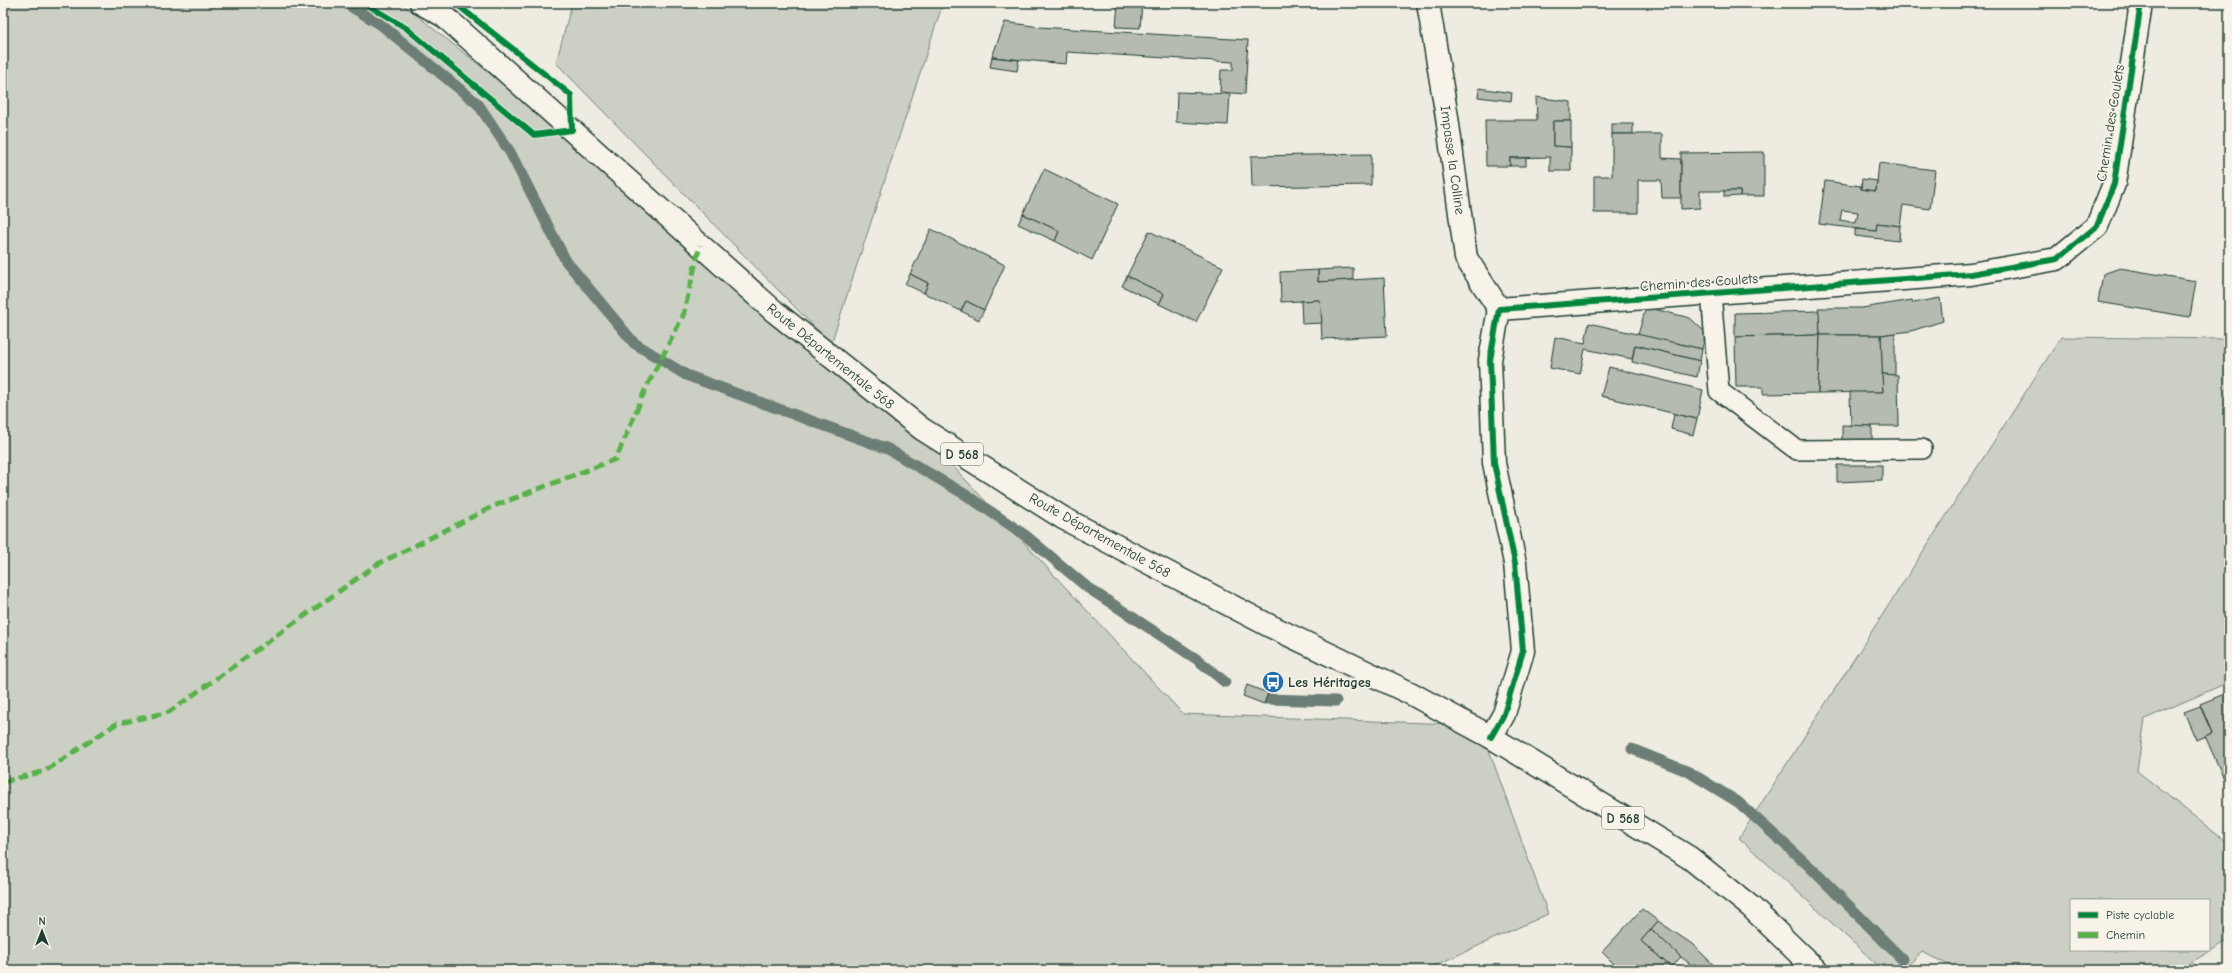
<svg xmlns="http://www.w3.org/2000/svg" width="2232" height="973" font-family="'Comic Neue',sans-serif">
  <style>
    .green { fill: #cccfc4; stroke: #76867c; fill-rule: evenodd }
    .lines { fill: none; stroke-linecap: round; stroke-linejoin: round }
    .stream { stroke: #6c7e74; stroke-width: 11 }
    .building { fill: #b5bbb0; stroke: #1f3d34; fill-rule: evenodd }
    .lane-casing { stroke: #1f3d34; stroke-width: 22 }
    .street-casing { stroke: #1f3d34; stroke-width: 25 }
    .primary-casing { stroke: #1f3d34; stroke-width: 25 }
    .lane { stroke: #f7f3e8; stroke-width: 19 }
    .street { stroke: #f7f3e8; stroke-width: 22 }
    .primary { stroke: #f7f3e8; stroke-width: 22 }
    .quiet { stroke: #55b346; stroke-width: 5; stroke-dasharray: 10 5; stroke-linecap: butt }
    .cycleway-casing { stroke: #f7f3e8; stroke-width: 8 }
    .cycleway { stroke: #00873e; stroke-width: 6 }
    .labels { text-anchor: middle; stroke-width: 3.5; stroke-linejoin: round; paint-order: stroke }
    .shield { fill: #f7f3e8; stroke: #60746a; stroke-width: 1 }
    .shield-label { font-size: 13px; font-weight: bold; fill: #1f3d34 }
    .street-label { font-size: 14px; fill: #1f3d34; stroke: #f7f3e8 }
    .poi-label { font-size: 14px; font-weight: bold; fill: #1f3d34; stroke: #f7f3e8; text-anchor: start }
  </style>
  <rect width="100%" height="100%" fill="#eeece1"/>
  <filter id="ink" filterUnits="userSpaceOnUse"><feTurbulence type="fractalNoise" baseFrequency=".025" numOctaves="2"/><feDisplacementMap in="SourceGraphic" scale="8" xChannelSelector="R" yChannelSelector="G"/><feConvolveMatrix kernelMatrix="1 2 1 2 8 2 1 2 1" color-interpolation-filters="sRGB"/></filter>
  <g filter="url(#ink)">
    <g class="green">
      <path d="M3 3H401L828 341 556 63 572 3H943L831 344 861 367 1183 714 1480 725 1548 914 1425 970H3Z"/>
      <path d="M2061 337 2229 339V682L2145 719 2137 771 2229 844V940L2178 970H1959L1922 952 1903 970H1883L1739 838ZM2071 900H2209V950H2071Z"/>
    </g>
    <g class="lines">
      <g class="stream">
        <path d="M345 3 380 24 478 104 510 152 566 261 634 343 686 375 888 449 966 495 1025 535 1088 588 1198 660 1225 682"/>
        <path d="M1266 699 1336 701"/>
        <path d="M1632 749 1689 772 1738 802 1809 866 1902 959"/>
      </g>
    </g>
    <g class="building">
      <path d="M1118 3H1142L1140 28 1116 27Z"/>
      <path d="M1005 22 1040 27 1248 40 1245 94 1220 92 1221 70H1233V62L1067 52 1066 64 992 57Z"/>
      <path d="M992 57 1019 60 1017 71 990 67Z"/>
      <path d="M1479 88 1512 93 1511 101 1478 97Z"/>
      <path d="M1177 92 1230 94 1228 125 1176 122Z"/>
      <path d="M1536 97 1571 102V121H1553V146L1571 147V171H1550V157L1510 158V166H1486L1485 120H1537Z"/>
      <path d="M1553 121H1571V147L1553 146Z"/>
      <rect x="1612" y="124" width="21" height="10"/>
      <path d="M1612 134H1662V158L1681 159V198H1662L1661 180H1638V213H1594V176H1612Z"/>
      <path d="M1764 152V196H1740V191H1700V208L1681 209V153Z"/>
      <path d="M1371 154V185L1252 187 1251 156Z"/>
      <rect x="1510" y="158" width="16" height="8"/>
      <path d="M1879 163 1935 170 1930 209 1903 205 1900 226 1877 223 1876 231 1819 224 1825 181 1861 186V189L1876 191ZM1842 210 1858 212 1856 223 1840 220Z"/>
      <path d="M1044 169 1118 204 1092 260 1055 241 1059 231 1023 214Z"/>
      <path d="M1862 179 1877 181 1876 191 1861 189Z"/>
      <path d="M1724 191H1740V196L1724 197Z"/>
      <path d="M1023 214 1059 231 1055 241 1018 224Z"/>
      <path d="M1877 223 1900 226 1899 241 1855 236V229L1876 231Z"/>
      <path d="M931 229 1005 265 984 310 966 301 961 311 924 293 928 283 910 274Z"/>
      <path d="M1149 231 1223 267 1196 322 1159 304 1164 294 1127 276Z"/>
      <path d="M1353 268V280L1318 282V270Z"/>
      <path d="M2120 268 2196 281 2190 317 2098 302 2103 274Z"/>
      <path d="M1318 270V282L1384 278 1387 336 1322 339 1320 300 1281 302 1280 272Z"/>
      <path d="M910 274 928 283 924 293 905 284Z"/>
      <path d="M1127 276 1164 294 1159 304 1122 286Z"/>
      <path d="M1940 298 1943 321 1911 331 1881 335H1820L1818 308H1862L1912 300 1913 303Z"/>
      <path d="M1320 300 1322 323 1302 324 1301 301Z"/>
      <path d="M966 301 984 310 979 320 961 311Z"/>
      <path d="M1646 307 1690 318 1706 333 1702 349 1638 335Z"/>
      <path d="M1819 311 1820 335 1735 337V313Z"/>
      <path d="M1589 323 1702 349 1700 361 1635 345 1632 359 1585 349 1580 374 1550 368 1555 337 1585 343Z"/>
      <path d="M1895 333V375L1882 374 1881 335Z"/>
      <path d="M1820 335 1818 393 1763 394V387H1736L1735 337Z"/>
      <path d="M1820 335H1881L1883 392 1818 393Z"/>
      <path d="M1635 345 1700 361 1697 377 1632 362Z"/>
      <path d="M1609 367 1703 390 1697 419 1601 396Z"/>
      <path d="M1882 374 1898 375 1899 426H1851L1850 392H1883Z"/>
      <path d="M1674 414 1697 419 1693 435 1671 429Z"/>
      <path d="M1842 425 1872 426V443L1842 444Z"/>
      <path d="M1837 465H1882V480L1837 482Z"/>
      <path d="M1247 685 1268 693 1264 704 1243 696Z"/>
      <path d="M2229 692V779L2225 781 2205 736 2212 733 2200 704Z"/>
      <path d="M2200 706 2212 733 2196 740 2184 712Z"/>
      <path d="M1642 909 1658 921 1641 941 1671 967 1669 970H1612L1616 966 1602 952Z"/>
      <path d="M1658 921 1692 944 1719 970H1698L1681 957 1651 929Z"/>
      <path d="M1651 929 1681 957 1671 967 1641 941Z"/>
    </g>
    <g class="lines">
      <g class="lane-casing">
        <path id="lane" d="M1711 293 1719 391 1797 450 1922 449"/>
      </g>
      <g class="street-casing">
        <g id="street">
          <path d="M1428 3 1447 117 1466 258 1499 309"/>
          <path d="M1491 737 1504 714 1523 651 1515 563 1494 463 1490 360 1499 309 1971 274 2057 259 2097 226 2114 184 2141 3"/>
        </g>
      </g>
      <g class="primary-casing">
        <path id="primary" d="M421 3 444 16 775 312 922 429 1063 518 1268 625 1410 693 1491 737 1690 858 1751 907 1816 970"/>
      </g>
      <use href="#lane" class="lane"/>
      <use href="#street" class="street"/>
      <use href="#primary" class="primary"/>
      <path class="quiet" d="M3 782 45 771 116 724 169 712 376 565 494 506 616 459 645 390 683 316 700 245"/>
      <g class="cycleway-casing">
        <g id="cycleway">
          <path d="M364 3 406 28 534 135 572 130 571 95 455 3"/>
          <path d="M1491 737 1504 714 1523 651 1515 563 1494 463 1490 360 1499 309 1971 274 2057 259 2097 226 2114 184 2141 3"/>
        </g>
      </g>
      <use href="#cycleway" class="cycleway"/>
    </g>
  </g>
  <defs>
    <g id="bus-disc" transform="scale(1.15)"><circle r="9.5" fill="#1f6fb2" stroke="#f7f3e8"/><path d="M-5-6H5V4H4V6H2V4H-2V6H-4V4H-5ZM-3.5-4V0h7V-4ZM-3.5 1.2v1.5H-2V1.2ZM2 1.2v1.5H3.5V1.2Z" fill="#fff"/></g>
  </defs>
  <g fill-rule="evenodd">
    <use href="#bus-disc" x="1273" y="682"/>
  </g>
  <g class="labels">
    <g class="shield">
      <rect x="941" y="443" width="42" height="22" rx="3"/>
      <rect x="1602" y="807" width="42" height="22" rx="3"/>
    </g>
    <g class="shield-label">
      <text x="962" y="459">D 568</text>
      <text x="1623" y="823">D 568</text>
    </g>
    <g class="street-label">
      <text transform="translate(2110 123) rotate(-81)" y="5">Chemin des Coulets</text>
      <text transform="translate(1453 160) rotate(82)" y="5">Impasse la Colline</text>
      <text transform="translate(1699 282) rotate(-4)" y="5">Chemin des Coulets</text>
      <text transform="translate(831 356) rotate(39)" y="5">Route Départementale 568</text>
      <text transform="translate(1100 535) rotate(29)" y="5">Route Départementale 568</text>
    </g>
    <g class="poi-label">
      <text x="1288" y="687">Les Héritages</text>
    </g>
  </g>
  <rect width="2232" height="973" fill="none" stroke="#f7f3e8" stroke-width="16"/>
  <rect x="8" y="8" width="2216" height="957" fill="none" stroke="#1f3d34" stroke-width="1.5" filter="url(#ink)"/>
  <rect x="2070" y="899" width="140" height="52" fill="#f7f3e8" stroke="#a1aaa0"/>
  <rect x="2078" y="912" width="20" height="6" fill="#00873e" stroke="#a1aaa0"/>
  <text x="2106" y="919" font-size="12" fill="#1f3d34">Piste cyclable</text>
  <rect x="2078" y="932" width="20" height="6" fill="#55b346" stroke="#a1aaa0"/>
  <text x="2106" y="939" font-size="12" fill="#1f3d34">Chemin</text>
  <g transform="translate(42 931)" stroke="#f7f3e8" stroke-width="3" paint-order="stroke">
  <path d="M0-3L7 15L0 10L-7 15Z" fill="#1f3d34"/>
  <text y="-6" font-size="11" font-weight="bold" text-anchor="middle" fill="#1f3d34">N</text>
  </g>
</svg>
